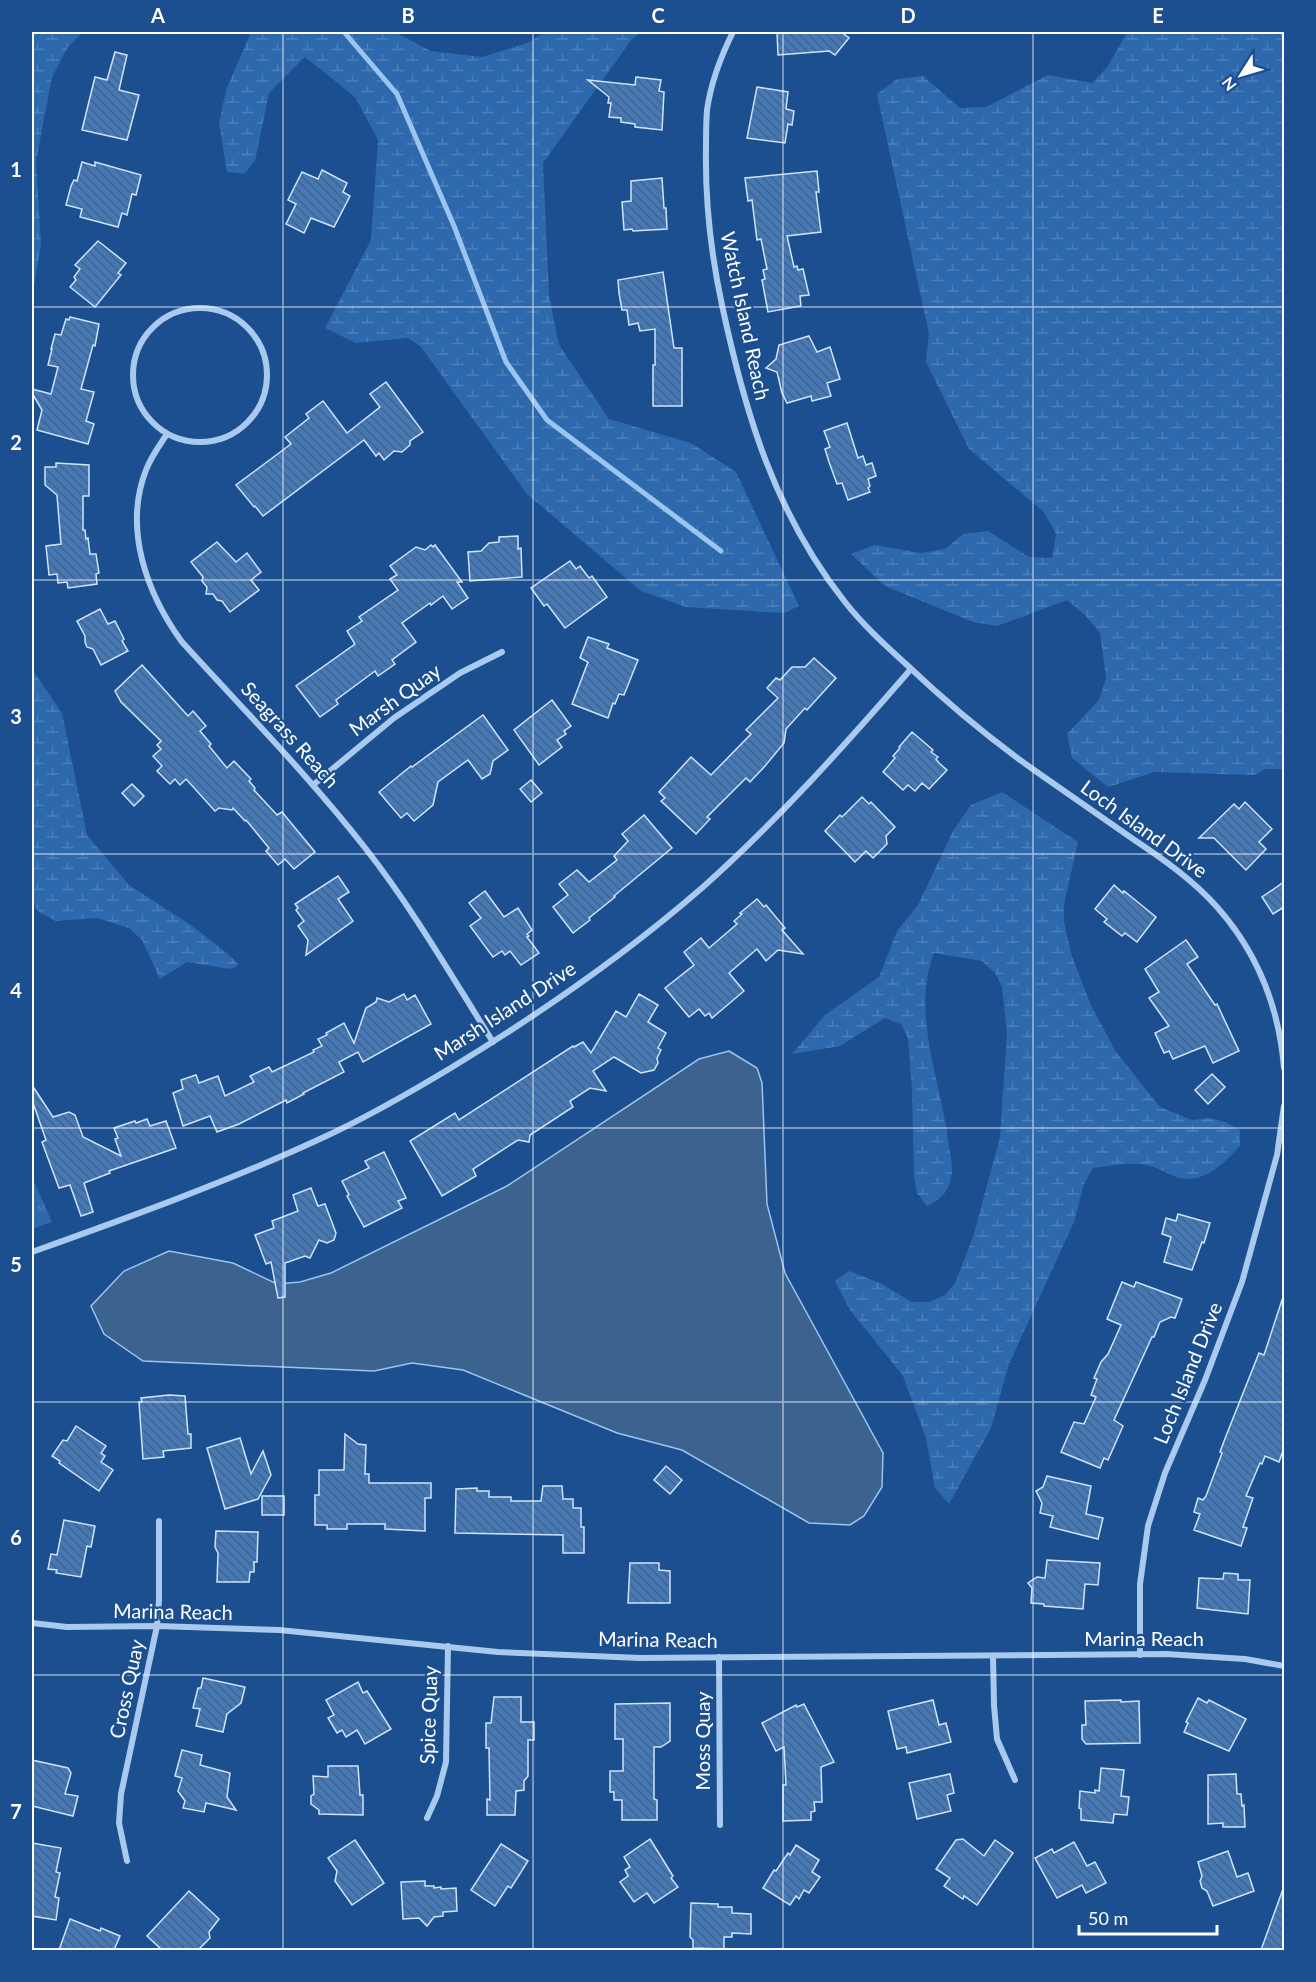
<svg xmlns="http://www.w3.org/2000/svg" width="1316" height="1982" font-family="Lato,sans-serif">
  <style>
    .wetland { fill: url(#wetland-marsh) }
    .park { fill: url(#park-tufts) }
    .water { fill: #3c6290; stroke: #9cc4f0; stroke-width: 1.5 }
    .lines { fill: none; stroke-linecap: round; stroke-linejoin: round }
    .stream { stroke: #9cc4f0; stroke-width: 5 }
    .building { fill: url(#building-back-hatch); stroke: #cfe3fa; stroke-width: 1.5 }
    .minor { stroke: #a9c9ee; stroke-width: 6 }
    .grid { fill: none; stroke: #fff; stroke-width: 1.5; stroke-opacity: 0.55 }
    .labels { text-anchor: middle; stroke-width: 4.5; stroke-linejoin: round; paint-order: stroke }
    .street-label { font-size: 20px; fill: #fff; stroke: #1b4f8f }
    .neatline { fill: none; stroke: #fff; stroke-width: 2 }
    .grid-label { font-size: 20px; text-anchor: middle; font-weight: bold; fill: #fff }
  </style>
  <defs>
    <pattern id="wetland-marsh" width="20" height="14" patternUnits="userSpaceOnUse" patternTransform="scale(1.5)"><rect width="20" height="14" fill="#2e69ad"/><path d="M1 5h8M5 5V1M11 12h8M15 12V8" fill="none" stroke="#4d80b9"/></pattern>
    <pattern id="park-tufts" width="24" height="20" patternUnits="userSpaceOnUse" patternTransform="scale(1.5)"><rect width="24" height="20" fill="#2e69ad"/><path d="M3 7l-1-3M5 7V3M7 7l1-3M15 17l-1-3M17 17v-4M19 17l1-3" fill="none" stroke="#4d80b9"/></pattern>
    <pattern id="building-back-hatch" width="6" height="6" patternUnits="userSpaceOnUse" patternTransform="scale(1.5)"><rect width="6" height="6" fill="#4478b7"/><path d="M-1 5l2 2M0 0l6 6M5-1l2 2" fill="none" stroke="#486282"/></pattern>
  </defs>
  <rect width="100%" height="100%" fill="#1b4f8f"/>
  <g class="wetland">
    <path d="M32 32H83L68 47 52 77 36 161 41 245 32 297Z"/>
    <path d="M251 32H394L431 51 482 57 530 42 544 32H641L632 39 543 163 549 295 559 345 609 419 691 443 736 472 799 606 784 613 686 607 641 591 527 494 421 347 408 338 356 343 325 328 371 240 378 140 355 97 305 57 269 93 255 161 244 174 227 172 219 123 226 90Z"/>
    <path d="M1127 32H1284V769H1266L1254 775 1155 772 1108 787 1072 758 1067 734 1099 700 1106 678 1100 633 1085 615 1067 600 997 626 973 622 885 586 851 554 874 545 921 553 945 549 963 534 988 531 1029 557 1052 558 1056 534 1044 512 969 449 926 362 929 334 877 94 897 79 923 76 960 108 986 107 1048 75 1092 83 1108 66Z"/>
    <path d="M32 669 62 713 87 835 129 885 191 925 227 953 239 965 230 969 187 962 160 979 142 940 129 928 97 918 56 921 40 913 35 907 32 887Z"/>
    <path d="M1002 792 1078 842 1064 904V922L1072 957 1091 1005 1116 1052 1160 1107 1192 1120 1209 1118 1225 1122 1240 1130V1146C1224 1163 1206 1183 1180 1178 1170 1176 1160 1168 1150 1166 1131 1161 1112 1166 1093 1168L1084 1184 1074 1222 1009 1364 991 1428 949 1504 935 1488 926 1438 903 1376 850 1310 835 1281 849 1271 882 1284 912 1302H929L945 1295 955 1283 973 1237 1000 1137 1007 1033 1002 987 995 973 982 961 934 953C911 1013 940 1078 948 1139 950 1153 955 1171 949 1185 945 1196 937 1201 927 1206L917 1193 914 1176 912 1089 908 1038 901 1024 885 1018 840 1046 792 1054 825 1015 879 977 897 931 918 905 953 831 971 805Z"/>
  </g>
  <path class="park" d="M32 1177 52 1222 32 1229Z"/>
  <path class="water" d="M729 1051 757 1068 762 1083 767 1204 785 1273 883 1453 882 1487 864 1516 850 1525 809 1523 682 1450 617 1433 463 1370 412 1363 374 1371 143 1361 104 1334 91 1306 124 1271 169 1251 233 1263 277 1284 300 1282 331 1273 507 1186 699 1059Z"/>
  <g class="lines">
    <path class="stream" d="M344 32 397 94 454 226 506 362 547 420 721 551"/>
  </g>
  <g class="building">
    <path d="M777 32H841L849 38 835 55 829 51 778 55Z"/>
    <path d="M115 52 127 55 119 90 139 95 127 140 82 130 95 77 107 80Z"/>
    <path d="M636 77 661 80 659 91 664 92 662 130 635 127V124L621 122V118L609 117 611 103H608L609 97 588 80 635 85Z"/>
    <path d="M757 87 788 92 786 109 794 111 792 125 788 124 785 143 747 138Z"/>
    <path d="M82 162 95 166V162L141 175 136 195 132 194 127 215 122 213 118 227 80 217 82 209 66 205 71 186 74 180 77 181Z"/>
    <path d="M322 170 347 183 343 192 350 196 334 227 311 218 304 233 286 224 296 204 288 200 302 172 318 179Z"/>
    <path d="M817 171 819 192H816L821 232 787 236 794 267 797 266 798 270 803 269 809 295 800 296 801 306 768 312 762 280 765 279 763 270 767 269 761 239 757 240 752 200 748 201 745 178Z"/>
    <path d="M662 178 664 208H666L667 229 633 231 632 229 624 230 622 202 631 201V181Z"/>
    <path d="M98 241 126 263 118 273 121 275 95 307 70 287 76 280 74 277 80 269 75 265Z"/>
    <path d="M663 272 674 348H682V406H653V365H655V329L640 331 638 323 629 325 627 310H622L619 293 618 280Z"/>
    <path d="M70 317 99 324 95 346 93 345 81 389 94 392 86 421 94 424 88 444 37 430 42 410 32 393V389L51 394 58 367 48 365 52 349H51L55 334 61 335 66 319 69 320Z"/>
    <path d="M809 336 817 352 830 347 840 379 827 383 831 396 812 401 811 396 787 403 782 393 777 372 766 368 776 359 779 345Z"/>
    <path d="M386 382 423 432 410 441V445L402 452 394 451 384 460 379 453 376 456 364 440 263 516 255 506 254 507 236 485 291 444 285 437 309 418 306 414 323 401 347 433 380 407 370 394Z"/>
    <path d="M847 423 858 458 863 456 866 465 872 463 876 476 868 479 870 486 868 488 870 492 848 500 842 483 837 484 829 462 825 449 830 447 824 431Z"/>
    <path d="M56 463 89 465V496H83V530H85L86 539 88 538 90 554H96L99 573 96 574 97 584 68 588 67 582 58 583 57 574 49 575 46 546 61 544 57 495 45 485V467H56Z"/>
    <path d="M518 536V549L521 548 522 577 470 581 468 552 481 551 489 543 499 542V537Z"/>
    <path d="M217 542 236 562 247 553 261 572 251 580 259 590 230 612 222 601 217 600 213 594H206L207 587 202 581 203 577 191 562Z"/>
    <path d="M431 545 433 547 435 545 462 582H457L468 598 452 609 443 596 431 605 430 603 402 623 416 642 392 660 395 664 378 676 375 671 336 700 338 704 320 717 296 686 355 644 347 631 362 621 359 617 398 590 390 579 397 575 390 566 416 547 425 550Z"/>
    <path d="M570 561 576 569 580 566 589 578 592 576 607 597 565 628 547 604 544 606 531 588Z"/>
    <path d="M100 609 108 624 115 621 124 639 122 641 128 651 101 665 93 649 87 647 85 642V636L77 621Z"/>
    <path d="M588 637 609 644 607 648 638 660 624 695 619 694 615 704 613 703 608 718 572 704 588 662 580 658Z"/>
    <path d="M814 658 836 678 807 710 805 708 786 729 784 743 765 766 750 782 746 778 707 817 710 819 696 834 661 801 665 798 659 792 691 757 711 775 751 734 746 730 778 698 767 688 776 678 780 680 792 667H805Z"/>
    <path d="M142 665 188 716 193 711 206 726 200 731 211 744 209 746 227 768 234 761 251 779 249 781 255 788 254 790 277 815 282 812 315 852 294 869 285 859 278 865 266 851 269 848 246 820 245 821 233 808 232 810 219 808 215 811 186 779 180 785 175 779 170 784 157 771 162 766 153 756 161 749 157 745 161 741 121 702 115 691Z"/>
    <path d="M552 700 571 726 564 731 566 734 557 740 562 747 539 765 514 730Z"/>
    <path d="M483 715 508 750 493 761 490 774 482 779 468 760 438 782 433 805 414 821 407 813 401 818 379 792 411 766 412 767Z"/>
    <path d="M912 732 933 750 931 752 938 757 936 759 939 763 947 770 929 789 922 783 915 791 908 785 903 790 883 772 895 758 893 756 900 748 899 747Z"/>
    <path d="M531 780 542 793 531 802 520 789Z"/>
    <path d="M132 784 144 796 134 806 122 793Z"/>
    <path d="M862 797 869 804 871 802 895 827 886 836 887 844 873 858 866 851 855 862 825 831 840 815 842 817Z"/>
    <path d="M1245 802 1272 829 1259 842 1266 849 1246 870 1214 838H1199L1234 804 1239 809Z"/>
    <path d="M644 815 672 848 614 896 615 897 589 918 590 920 573 933 553 907 568 895 559 884 577 870 589 882 617 860 614 856 628 841 622 834Z"/>
    <path d="M338 876 349 892 338 899 353 921 306 955 308 940 298 926 304 921 296 910 298 908 295 904Z"/>
    <path d="M1284 882V907L1273 914 1262 897Z"/>
    <path d="M1114 885 1123 893 1124 891 1156 917 1137 942 1125 933 1122 936 1104 922 1107 919 1095 909Z"/>
    <path d="M485 891 504 917 518 908 532 930 527 934 529 936 527 937 539 953 521 965 510 951 505 955 502 951 493 957 470 926 481 918 469 903Z"/>
    <path d="M757 899 764 907 766 905 785 928 782 930 803 954 778 950 766 961 757 949 729 973 744 991 712 1018 709 1013 705 1016 699 1009 689 1017 665 988 694 965 684 952 701 938 709 948 737 924 734 921 742 914 740 913Z"/>
    <path d="M1186 940 1198 957 1187 964 1215 1005 1217 1004 1239 1051 1213 1063 1205 1046 1173 1059 1169 1051 1164 1053 1155 1033 1169 1026 1149 998 1159 992 1145 969Z"/>
    <path d="M404 994 407 1000 415 995 431 1024 363 1062 358 1052 339 1062 344 1072 303 1093 304 1094 287 1103 286 1100 239 1124 217 1132 210 1116 183 1126 173 1093 183 1089 181 1080 196 1075 199 1083 218 1076 225 1096 254 1082 250 1076 269 1067 272 1072 314 1052 313 1050 322 1046 318 1039 327 1035 326 1033 344 1023 354 1043 366 1008 376 1002 377 998 389 1002Z"/>
    <path d="M639 994 658 1005 648 1022 666 1033 658 1048 661 1050 657 1058 658 1063 654 1070 641 1073 614 1057 593 1071 606 1091 590 1088 570 1101 573 1107 530 1135 529 1142 518 1140 473 1169 476 1176 442 1196 410 1141 455 1113 459 1120 573 1046 574 1047 583 1042 591 1053 616 1011 626 1017Z"/>
    <path d="M1212 1074 1225 1087 1208 1104 1195 1090Z"/>
    <path d="M32 1085 53 1117 69 1112 75 1115 83 1137 121 1156 115 1139 118 1138 114 1128 135 1121 136 1123 147 1119 150 1126 166 1121 176 1148 109 1171 110 1173 84 1183 93 1212 81 1216 70 1185 59 1188 42 1142 46 1140 32 1100Z"/>
    <path d="M384 1152 406 1198 398 1201 402 1208 364 1227 347 1196 349 1195 342 1181 369 1168 365 1161Z"/>
    <path d="M311 1188 318 1206 325 1204 336 1233 334 1240 327 1243 319 1240 310 1258 305 1256 285 1263V1297L278 1298 271 1262 266 1264 255 1235 274 1228 272 1221 298 1211 293 1195Z"/>
    <path d="M1178 1214 1210 1223 1204 1243 1202 1242 1192 1270 1164 1262 1171 1237 1162 1234 1166 1218 1176 1221Z"/>
    <path d="M1122 1282 1134 1287 1136 1282 1182 1299 1175 1318 1171 1317 1160 1322 1154 1337H1152L1114 1420 1123 1426 1108 1460 1104 1458 1100 1468 1061 1452 1074 1422 1084 1424 1096 1397 1091 1395 1097 1379 1094 1378 1101 1362 1108 1354 1121 1325 1107 1319Z"/>
    <path d="M1282 1300 1284 1301V1448L1279 1462 1265 1456 1262 1464 1260 1463 1246 1496 1253 1498 1243 1527 1247 1528 1241 1546 1194 1530 1200 1514 1194 1512 1198 1498 1203 1500 1206 1496 1222 1453 1220 1452 1226 1436 1259 1353 1264 1355Z"/>
    <path d="M169 1395 185 1396 188 1434H191V1448L163 1451 164 1457 143 1459 139 1402H142L141 1398Z"/>
    <path d="M76 1426 106 1446 101 1453 105 1456 101 1462 113 1470 99 1491 59 1463 60 1461 52 1456 63 1440 67 1441Z"/>
    <path d="M345 1434 358 1444 366 1445 365 1474H369V1483H431V1498H425V1531L385 1529V1524H347V1529H327V1525H315V1495H319V1470H344Z"/>
    <path d="M240 1438 251 1474 263 1451 271 1475 258 1499 225 1509 207 1448Z"/>
    <path d="M666 1466 682 1480 670 1494 654 1480Z"/>
    <path d="M1047 1476 1091 1486 1086 1514 1103 1518 1098 1539 1050 1527 1053 1516 1040 1513 1042 1503 1036 1491 1043 1487Z"/>
    <path d="M543 1486H562L563 1499H573V1508H581V1527H584V1553H563V1535L455 1533 456 1489 477 1488V1491H489V1497H511V1501H541Z"/>
    <rect x="262" y="1496" width="22" height="19"/>
    <path d="M64 1520 95 1526 91 1547 87 1546 81 1577 56 1573 57 1570 48 1569 51 1554 57 1555Z"/>
    <path d="M216 1531 258 1532 257 1562H254V1572H250L249 1582H217L218 1553 215 1547Z"/>
    <path d="M1047 1560 1100 1563 1098 1585 1085 1584 1083 1609 1044 1606V1604L1031 1603 1032 1588 1028 1583 1037 1577 1045 1578Z"/>
    <path d="M630 1563H659V1570L670 1571V1603H628Z"/>
    <path d="M1224 1573 1238 1574V1580H1250L1248 1614 1197 1608 1199 1578 1223 1579Z"/>
    <path d="M203 1678 245 1687 241 1703 227 1714 223 1732 196 1726 200 1709 193 1708 198 1688H201Z"/>
    <path d="M358 1682 363 1693 367 1691 391 1729 365 1744 357 1730 346 1737 342 1730 337 1733 328 1718 334 1715 326 1700Z"/>
    <path d="M494 1697H521V1722H534V1740H528V1776L524 1781V1790L516 1791 515 1815H487V1799L490 1800 489 1748H486V1723H491Z"/>
    <path d="M1198 1698 1207 1703 1209 1700 1246 1719 1229 1751 1184 1732 1188 1723 1186 1722Z"/>
    <path d="M933 1700 939 1725 946 1723 951 1742 907 1753 906 1747 897 1749 888 1711Z"/>
    <path d="M1121 1700V1702L1139 1701 1140 1743 1086 1744 1082 1739V1725H1086L1085 1701Z"/>
    <path d="M670 1703V1741L661 1747H654V1799L657 1800V1820H622V1800H614V1792H610V1771H623V1739H615V1704Z"/>
    <path d="M804 1704 834 1762 821 1767 822 1802H814L815 1811 811 1812V1820L783 1821V1785H786L784 1747 776 1751 762 1723 796 1705 797 1707Z"/>
    <path d="M182 1750 202 1755 200 1765 230 1773 227 1797 236 1810 206 1803 204 1812 183 1808 185 1801 178 1791 182 1778 175 1776Z"/>
    <path d="M32 1760 68 1768 71 1773 65 1794 78 1796 73 1816 32 1806Z"/>
    <path d="M328 1766H358L360 1795H363V1815L319 1814V1810L311 1804V1796L314 1794 313 1776 328 1777Z"/>
    <path d="M1101 1768 1124 1770 1121 1796 1129 1797 1127 1815 1114 1814 1113 1823 1081 1820V1809L1079 1808 1080 1791 1095 1793V1790L1099 1791Z"/>
    <path d="M950 1774 954 1793 947 1795 951 1811 917 1819 909 1783Z"/>
    <path d="M1236 1774 1237 1794H1241L1242 1806 1244 1805 1245 1827H1223V1823L1208 1824V1775Z"/>
    <path d="M650 1839 673 1876 671 1878 678 1887 654 1903 647 1893 634 1902 620 1882 628 1876 625 1870 630 1867 624 1857Z"/>
    <path d="M963 1839 984 1856 995 1840 1013 1853 977 1905 964 1896 963 1899 944 1886 950 1878 936 1869 956 1840Z"/>
    <path d="M355 1840 384 1883 352 1905 335 1881 337 1871 328 1858Z"/>
    <path d="M1074 1842 1087 1866 1095 1862 1106 1883 1086 1893 1082 1885 1057 1898 1035 1858 1052 1849 1054 1853Z"/>
    <path d="M32 1843 61 1848 56 1872 60 1873 55 1897 59 1898 56 1920 32 1916Z"/>
    <path d="M501 1844 528 1861 511 1888 508 1886 495 1906 471 1890Z"/>
    <path d="M796 1845 819 1860 812 1872 820 1877 809 1893 804 1890 799 1899 796 1896 790 1905 763 1888 774 1870 776 1871 788 1853 790 1855Z"/>
    <path d="M1228 1851 1237 1877 1248 1873 1254 1891 1213 1906 1207 1891 1202 1888 1200 1881 1202 1876 1198 1862Z"/>
    <path d="M425 1881V1886H434V1888L441 1887V1889L456 1888 457 1911 443 1912V1916L434 1917 427 1926 419 1918 403 1919 401 1882Z"/>
    <path d="M1283 1889H1284V1950H1261Z"/>
    <path d="M189 1891 219 1919 209 1932 210 1938 198 1950H162L147 1936Z"/>
    <path d="M691 1903 718 1904V1907H732V1913L751 1914V1934L732 1933V1937H724V1949L693 1948V1940L690 1937Z"/>
    <path d="M70 1919 100 1931 101 1928 120 1936 114 1950H59Z"/>
  </g>
  <g class="lines">
    <g class="minor">
      <path d="M733 32C721 56 711 82 707 110 706 122 706 135 706 148 705 200 711 254 722 305 745 413 775 514 845 602 863 625 885 645 907 665 947 703 989 738 1034 770 1067 793 1100 816 1133 839 1163 859 1193 880 1217 907 1257 952 1279 1008 1284 1068"/>
      <circle cx="200" cy="375" r="67"/>
      <path d="M167 434C159 446 151 457 146 470 123 529 147 594 182 642 244 710 309 776 366 849 413 909 452 977 493 1042"/>
      <path d="M313 785 394 718 460 673 502 652"/>
      <path d="M32 1252C130 1217 227 1182 322 1138 368 1117 411 1092 454 1066 541 1013 626 954 703 887 778 820 845 745 911 669"/>
      <path d="M32 1623 67 1627 157 1626 279 1630 498 1652 640 1658 1166 1654 1245 1659 1284 1666"/>
      <path d="M1140 1655V1584L1148 1526 1165 1473 1205 1380 1242 1282 1277 1155 1284 1106"/>
      <path d="M993 1656 994 1705 997 1739 1015 1780"/>
      <path d="M719 1657 720 1825"/>
      <path d="M427 1818 437 1796 446 1762 448 1646"/>
      <path d="M127 1861 119 1823 121 1794 157 1626 159 1600V1521"/>
    </g>
  </g>
  <path class="grid" d="M283 32V1950M533 32V1950M783 32V1950M1033 32V1950M32 307H1284M32 580H1284M32 854H1284M32 1128H1284M32 1402H1284M32 1675H1284"/>
  <g class="labels">
    <g class="street-label">
      <text transform="translate(745 316) rotate(78)" y="7">Watch Island Reach</text>
      <text transform="translate(395 700) rotate(-36)" y="7">Marsh Quay</text>
      <text transform="translate(290 735) rotate(48)" y="7">Seagrass Reach</text>
      <text transform="translate(1144 829) rotate(36)" y="7">Loch Island Drive</text>
      <text transform="translate(505 1011) rotate(-33)" y="7">Marsh Island Drive</text>
      <text transform="translate(1188 1373) rotate(-68)" y="7">Loch Island Drive</text>
      <text transform="translate(173 1612) rotate(1)" y="7">Marina Reach</text>
      <text x="1144" y="1646">Marina Reach</text>
      <text transform="translate(658 1640) rotate(1)" y="7">Marina Reach</text>
      <text transform="translate(127 1689) rotate(-78)" y="7">Cross Quay</text>
      <text transform="translate(429 1715) rotate(-88)" y="7">Spice Quay</text>
      <text transform="translate(703 1741) rotate(-90)" y="7">Moss Quay</text>
    </g>
  </g>
  <rect width="1316" height="1982" fill="none" stroke="#1b4f8f" stroke-width="66"/>
  <g transform="translate(1241 75) rotate(233)" stroke="#1b4f8f" stroke-width="4.5" paint-order="stroke">
  <path d="M0-4.5L10 22L0 15L-10 22Z" fill="#ffffff"/>
  <text y="-9" font-size="16" font-weight="bold" text-anchor="middle" fill="#ffffff">N</text>
  </g>
  <path d="M1079 1925v9h138v-9" fill="none" stroke="#ffffff" stroke-width="3"/>
  <text x="1088" y="1925" font-size="18" fill="#ffffff" stroke="#1b4f8f" stroke-width="4.5" paint-order="stroke">50 m</text>
  <rect x="33" y="33" width="1250" height="1916" class="neatline"/>
  <g class="grid-label">
    <text x="158" y="23">A</text>
    <text x="408" y="23">B</text>
    <text x="658" y="23">C</text>
    <text x="908" y="23">D</text>
    <text x="1158" y="23">E</text>
    <text x="16" y="177">1</text>
    <text x="16" y="450">2</text>
    <text x="16" y="724">3</text>
    <text x="16" y="998">4</text>
    <text x="16" y="1272">5</text>
    <text x="16" y="1545">6</text>
    <text x="16" y="1819">7</text>
  </g>
</svg>
